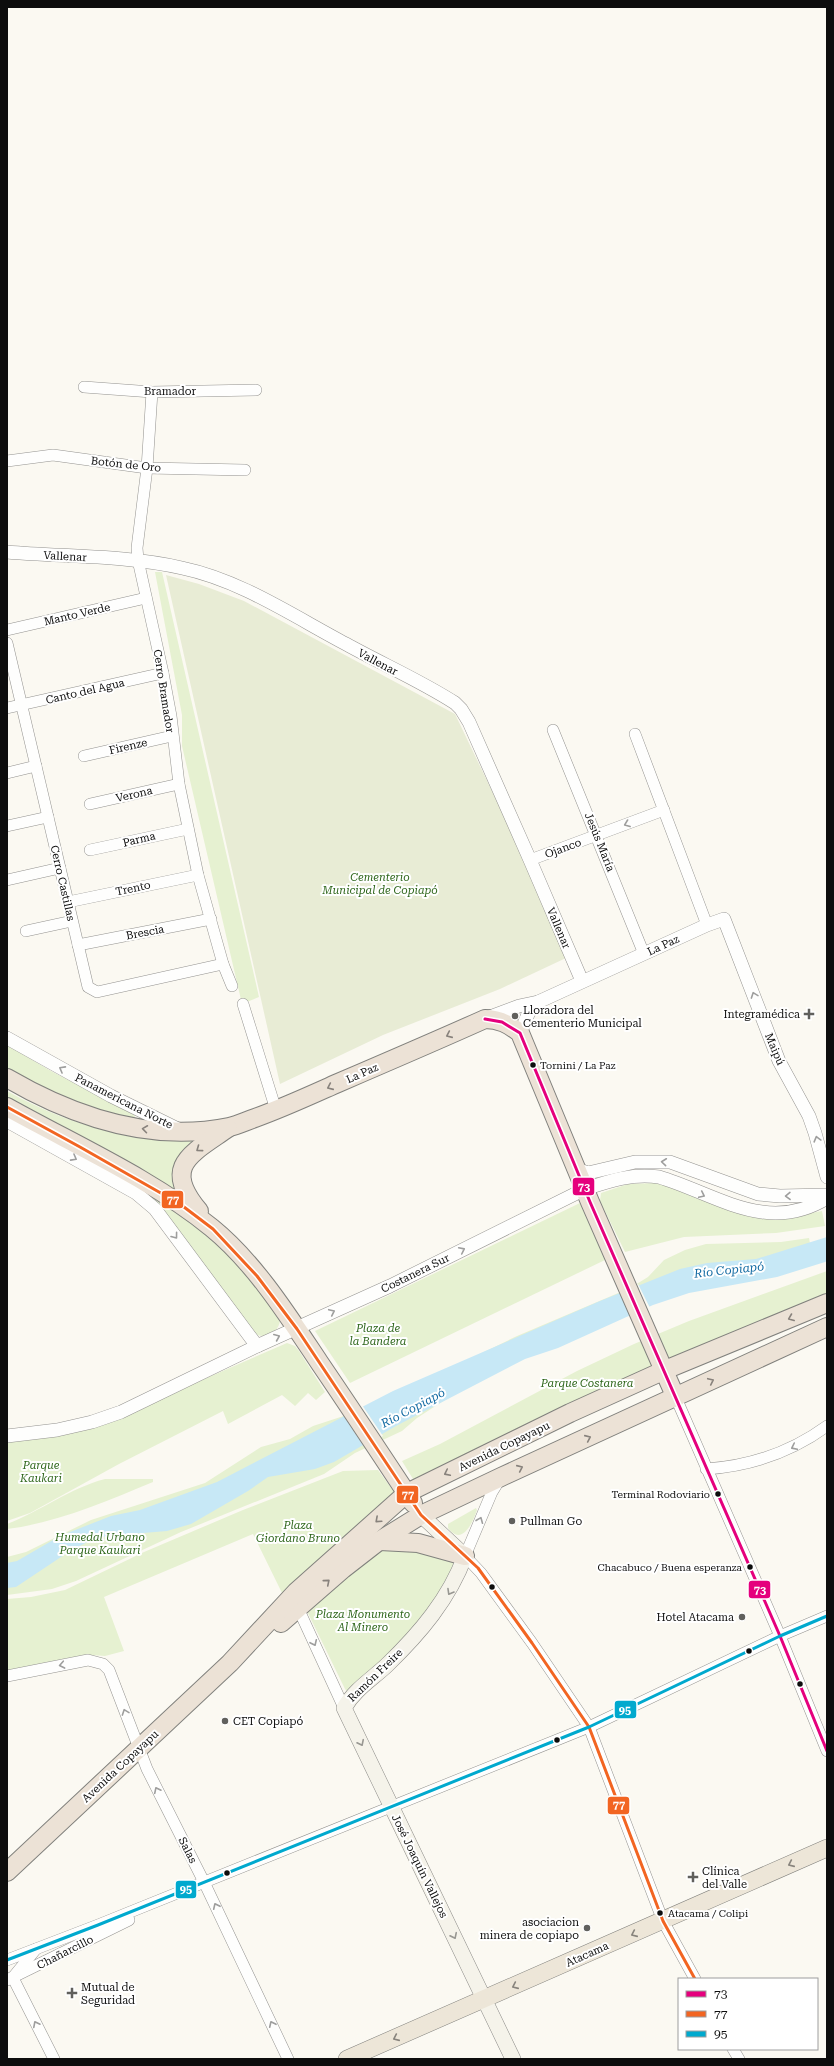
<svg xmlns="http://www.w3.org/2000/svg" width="834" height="2066" font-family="'Roboto Serif',serif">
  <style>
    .green { fill: #e6f1d1 }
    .cemetery { fill: #e8ecd5 }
    .water { fill: #c7e8f6 }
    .pier { fill: #fbf9f2 }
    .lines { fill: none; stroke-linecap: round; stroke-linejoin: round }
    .minor-casing { stroke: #949390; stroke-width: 12 }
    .tertiary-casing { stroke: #949390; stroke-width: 14 }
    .secondary-casing { stroke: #8b8a87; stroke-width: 16 }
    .primary-casing { stroke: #81817d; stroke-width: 18 }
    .trunk-casing { stroke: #81817d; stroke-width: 20 }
    .minor { stroke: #fefefd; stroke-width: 11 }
    .tertiary { stroke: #fefefd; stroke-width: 13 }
    .secondary { stroke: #f5f3ea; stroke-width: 15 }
    .primary { stroke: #ede6d8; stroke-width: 17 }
    .trunk { stroke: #ece2d6; stroke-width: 18 }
    .bus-1-casing { stroke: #fff; stroke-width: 6 }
    .bus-2-casing { stroke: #fff; stroke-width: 6 }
    .bus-3-casing { stroke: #fff; stroke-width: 6 }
    .bus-1 { stroke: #e5007d; stroke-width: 3 }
    .bus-2 { stroke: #f26522; stroke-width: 3 }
    .bus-3 { stroke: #00a9ce; stroke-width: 3 }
    .oneway { stroke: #9e9e9d }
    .oneway2 { stroke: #88827c }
    .oneway3 { stroke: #989792 }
    .oneway4 { stroke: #88847d }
    .poi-dot { fill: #60605d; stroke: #fff; stroke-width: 1.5 }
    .bus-dot { fill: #0d0d0d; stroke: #fff; stroke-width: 1.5 }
    .labels { text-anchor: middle; stroke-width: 4; stroke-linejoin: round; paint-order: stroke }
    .bus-label { font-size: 10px; fill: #0d0d0d; stroke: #fff; text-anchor: start }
    .street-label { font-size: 11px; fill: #0d0d0d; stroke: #fff }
    .park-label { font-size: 11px; font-style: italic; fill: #2f671c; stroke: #fff }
    .poi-label { font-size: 11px; fill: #0d0d0d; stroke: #fff; text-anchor: start }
    .water-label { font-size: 12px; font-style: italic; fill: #136ba3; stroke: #fff }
    .line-badge { stroke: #fff; stroke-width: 1.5 }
    .badge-label { font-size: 11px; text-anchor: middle; font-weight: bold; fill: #fff }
  </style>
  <rect width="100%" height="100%" fill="#fbf9f2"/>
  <g class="green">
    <path d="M155 572H162L259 997 242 1004 182 746V715Z"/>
    <path d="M7 1045 51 1071 135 1115 134 1120C89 1109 48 1090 7 1069Z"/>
    <path d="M7 1091C41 1110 80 1126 119 1132 143 1136 178 1134 204 1135L191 1143 180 1155 181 1197 7 1099Z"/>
    <path d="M655 1183 790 1217 822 1211 825 1226 776 1233 684 1237 625 1252 600 1201 601 1193 628 1184Z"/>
    <path d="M141 1191 175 1208 237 1261 280 1319C280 1331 267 1340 255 1334Z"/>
    <path d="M580 1203 605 1260 350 1383 315 1331Z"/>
    <path d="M809 1238 814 1265 683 1284 545 1347 448 1398 417 1418 402 1431 355 1453 324 1474 181 1532 76 1581 52 1589 7 1595V1557L26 1552 91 1520 205 1483 261 1447 290 1439 313 1426 368 1408 517 1336 630 1288 648 1277 664 1260 685 1250 706 1244 781 1242Z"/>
    <path d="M827 1271V1295L416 1484 402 1461 440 1444 577 1371 634 1344 689 1321Z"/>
    <path d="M287 1343 295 1346 299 1351 325 1392 316 1400 308 1393 295 1406 282 1395 228 1424 223 1411 119 1464 30 1513 7 1521V1442L44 1438 101 1424Z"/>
    <path d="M378 1470 397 1496 283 1595 253 1534 104 1597 124 1651 105 1656 92 1655 68 1658 7 1671V1599L31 1597 65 1590 144 1552 243 1510 343 1471Z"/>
    <path d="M105 1479H153V1482C107 1501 57 1523 7 1529V1524C41 1511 70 1488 105 1479Z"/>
    <path d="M476 1508 477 1510C473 1522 462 1547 448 1528V1524Z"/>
    <path d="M404 1545 455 1562 447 1587 425 1619 350 1695 345 1689 306 1609 383 1547Z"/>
  </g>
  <path class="cemetery" d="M166 575 199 584 244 601 455 714 516 841 566 958 500 989 383 1035 280 1084Z"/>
  <path class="water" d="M827 1237V1261L825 1262 777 1277 689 1293 653 1305 558 1348 525 1359 396 1426 334 1462 315 1469 268 1477 248 1491 191 1524 167 1531 107 1536 89 1541 67 1553 16 1587 7 1588V1563L17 1561 60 1536 111 1516 140 1510 217 1482 393 1391 600 1301 680 1269 707 1263 756 1259Z"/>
  <g class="pier">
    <path d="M638 1284 650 1308 632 1316 621 1291Z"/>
    <path d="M362 1405 383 1436 364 1446 343 1415Z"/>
  </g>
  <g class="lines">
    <g class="minor-casing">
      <g id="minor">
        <path d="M84 387 152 392 256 390"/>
        <path d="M152 392 147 468 137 548 138 560 163 673 171 716 179 784 198 875 223 964 232 986"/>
        <path d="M7 461 53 455 147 468 245 470"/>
        <path d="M7 630 146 598"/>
        <path d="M7 643 88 987 97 992 223 964"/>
        <path d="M7 708 163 673"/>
        <path d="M553 730 644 954"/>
        <path d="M635 734 707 925"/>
        <path d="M84 756 172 736"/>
        <path d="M7 773 36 766"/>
        <path d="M90 804 179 784"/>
        <path d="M7 826 48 817"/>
        <path d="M90 850 188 829"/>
        <path d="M530 860 664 810"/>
        <path d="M7 880 60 868"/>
        <path d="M68 902 198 875"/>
        <path d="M26 931 72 921"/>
        <path d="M78 945 211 919"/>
        <path d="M243 1004 276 1110"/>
        <path d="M676 1398 780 1636 827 1751"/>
        <path d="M706 1469C751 1466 790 1453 827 1426"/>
        <path d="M500 1479 492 1492 465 1556 481 1573 532 1643 589 1727 663 1921 695 1979"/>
        <path d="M298 1608 344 1708"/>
        <path d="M7 1676 88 1660 103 1664 109 1670 147 1769 204 1882 288 2059"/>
        <path d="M7 1960 98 1925 589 1727 780 1636 827 1616"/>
        <path d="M14 1976 36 1949"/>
        <path d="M13 1978 54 2059"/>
        <path d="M7 1980 129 1920"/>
        <path d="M733 2049 739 2059"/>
      </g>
    </g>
    <g class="tertiary-casing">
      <g id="tertiary">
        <path d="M7 552C65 557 125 555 182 568 240 580 293 616 346 644 382 664 421 681 455 703L461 709 469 722 530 860 582 981"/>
        <path d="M487 1018 519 1006 538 1002 707 925 724 919 779 1061 809 1116 815 1133 827 1177"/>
        <path d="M520 1033 529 1012 538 1002"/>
        <path d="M7 1038 111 1096 178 1129"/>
        <path d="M7 1121 136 1193 155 1209 257 1346"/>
        <path d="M576 1169 588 1173 635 1162H670L758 1194 780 1196 827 1195"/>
        <path d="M7 1436 57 1430 92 1422 121 1412 257 1346 390 1286 585 1189C609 1181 632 1173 659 1177 716 1194 767 1235 827 1198"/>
      </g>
    </g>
    <g class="secondary-casing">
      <path id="secondary" d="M421 1515 465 1556C449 1599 420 1633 387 1665 372 1679 354 1690 344 1708L513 2059"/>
    </g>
    <g class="primary-casing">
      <path id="primary" d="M347 2059 827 1848"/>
    </g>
    <g class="trunk-casing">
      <g id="trunk">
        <path d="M7 1078C74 1117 151 1143 229 1127 238 1125 246 1121 255 1118 283 1108 311 1095 338 1083 387 1062 436 1041 485 1019 499 1019 509 1024 520 1033L590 1202 676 1398"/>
        <path d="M7 1107C75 1145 152 1179 212 1228 255 1263 289 1317 319 1362 351 1409 382 1456 413 1503"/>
        <path d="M199 1211C161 1166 191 1154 228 1128"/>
        <path d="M380 1541 418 1543 465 1556"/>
        <path d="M281 1623 343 1569 379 1541 421 1515 501 1477 827 1327"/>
        <path d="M7 1872 230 1663 296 1592 407 1493 570 1413 665 1370 827 1303"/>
      </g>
    </g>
    <use href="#minor" class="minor"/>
    <use href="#tertiary" class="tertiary"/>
    <use href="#secondary" class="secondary"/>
    <use href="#primary" class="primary"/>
    <use href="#trunk" class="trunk"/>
    <g class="bus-1-casing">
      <path id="bus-1" d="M485 1019 502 1022 520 1033 590 1202 780 1636 827 1751"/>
    </g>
    <g class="bus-2-casing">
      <path id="bus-2" d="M7 1107 80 1147 180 1204 213 1229 257 1276 297 1329 421 1515 478 1568 532 1643 589 1727 663 1921 695 1979"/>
    </g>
    <g class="bus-3-casing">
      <path id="bus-3" d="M7 1960 98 1925 589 1727 780 1636 827 1616"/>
    </g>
    <use href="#bus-1" class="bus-1"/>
    <use href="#bus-2" class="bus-2"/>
    <use href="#bus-3" class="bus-3"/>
  </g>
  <defs><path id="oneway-chevron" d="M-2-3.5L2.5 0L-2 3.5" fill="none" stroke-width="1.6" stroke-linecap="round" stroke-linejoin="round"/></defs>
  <g class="oneway">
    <use href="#oneway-chevron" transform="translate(627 824) rotate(159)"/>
    <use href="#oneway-chevron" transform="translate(754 995) rotate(-110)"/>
    <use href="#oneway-chevron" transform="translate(62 1069) rotate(-151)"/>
    <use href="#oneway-chevron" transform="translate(817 1139) rotate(-105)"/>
    <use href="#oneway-chevron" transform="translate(74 1158) rotate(29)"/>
    <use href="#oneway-chevron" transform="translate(664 1162) rotate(-174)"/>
    <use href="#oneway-chevron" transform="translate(702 1195) rotate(25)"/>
    <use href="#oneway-chevron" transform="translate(788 1196) rotate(179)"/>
    <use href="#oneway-chevron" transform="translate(175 1236) rotate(53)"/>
    <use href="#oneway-chevron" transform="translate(462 1250) rotate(-26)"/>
    <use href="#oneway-chevron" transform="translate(332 1312) rotate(-25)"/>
    <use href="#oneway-chevron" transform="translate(277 1337) rotate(-23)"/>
    <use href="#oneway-chevron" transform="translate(794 1447) rotate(154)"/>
    <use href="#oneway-chevron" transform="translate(480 1520) rotate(-68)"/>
    <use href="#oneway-chevron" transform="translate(314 1643) rotate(65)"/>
    <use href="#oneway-chevron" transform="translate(62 1665) rotate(169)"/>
    <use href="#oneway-chevron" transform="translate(125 1712) rotate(-110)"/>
    <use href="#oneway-chevron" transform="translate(157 1790) rotate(-116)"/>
    <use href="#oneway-chevron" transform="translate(216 1906) rotate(-115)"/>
    <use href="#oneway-chevron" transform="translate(36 2024) rotate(-117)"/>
    <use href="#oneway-chevron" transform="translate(272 2024) rotate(-115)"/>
  </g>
  <g class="oneway2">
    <use href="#oneway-chevron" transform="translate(449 1035) rotate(156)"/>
    <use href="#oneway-chevron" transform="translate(330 1087) rotate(156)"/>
    <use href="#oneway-chevron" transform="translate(145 1129) rotate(-172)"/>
    <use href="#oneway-chevron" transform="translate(199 1149) rotate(144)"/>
    <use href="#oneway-chevron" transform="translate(791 1318) rotate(158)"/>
    <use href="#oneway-chevron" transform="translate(711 1381) rotate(-25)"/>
    <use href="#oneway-chevron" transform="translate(588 1438) rotate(-24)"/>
    <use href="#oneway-chevron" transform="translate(520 1468) rotate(-24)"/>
    <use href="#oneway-chevron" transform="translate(447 1473) rotate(154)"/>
    <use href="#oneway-chevron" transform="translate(378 1520) rotate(138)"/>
    <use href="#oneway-chevron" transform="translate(327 1582) rotate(-40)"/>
  </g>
  <g class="oneway3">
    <use href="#oneway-chevron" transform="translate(450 1592) rotate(120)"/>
    <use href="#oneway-chevron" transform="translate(361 1743) rotate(64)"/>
    <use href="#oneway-chevron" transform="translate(454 1936) rotate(64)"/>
  </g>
  <g class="oneway4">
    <use href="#oneway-chevron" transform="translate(791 1864) rotate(156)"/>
    <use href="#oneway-chevron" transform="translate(634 1934) rotate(156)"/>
    <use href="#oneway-chevron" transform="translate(515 1986) rotate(156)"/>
    <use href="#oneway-chevron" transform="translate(396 2038) rotate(156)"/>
  </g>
  <g class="poi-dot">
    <path d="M807 1008h4v4h4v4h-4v4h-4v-4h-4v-4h4z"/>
    <circle cx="515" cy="1016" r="4"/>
    <circle cx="512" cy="1521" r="4"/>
    <circle cx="742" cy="1617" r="4"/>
    <circle cx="225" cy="1721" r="4"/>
    <path d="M691 1871h4v4h4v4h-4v4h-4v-4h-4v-4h4z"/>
    <circle cx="587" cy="1928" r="4"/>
    <path d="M70 1987h4v4h4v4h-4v4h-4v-4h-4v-4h4z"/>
  </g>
  <g class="bus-dot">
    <circle cx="533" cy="1065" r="3.5"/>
    <circle cx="718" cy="1494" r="3.5"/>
    <circle cx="750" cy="1567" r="3.5"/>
    <circle cx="492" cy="1587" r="3.5"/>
    <circle cx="749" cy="1651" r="3.5"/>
    <circle cx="800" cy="1684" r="3.5"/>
    <circle cx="557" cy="1740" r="3.5"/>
    <circle cx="227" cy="1873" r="3.5"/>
    <circle cx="660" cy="1913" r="3.5"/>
  </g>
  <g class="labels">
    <g class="bus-label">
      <text x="540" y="1069">Tornini / La Paz</text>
      <text x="710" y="1498" text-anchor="end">Terminal Rodoviario</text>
      <text x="742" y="1571" text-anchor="end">Chacabuco / Buena esperanza</text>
      <text x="668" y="1917">Atacama / Colipi</text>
    </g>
    <g class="street-label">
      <text x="170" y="395">Bramador</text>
      <text transform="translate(126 464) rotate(6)" y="4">Botón de Oro</text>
      <text transform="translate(65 556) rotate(3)" y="4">Vallenar</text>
      <text transform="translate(77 614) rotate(-13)" y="4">Manto Verde</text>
      <text transform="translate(378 662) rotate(28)" y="4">Vallenar</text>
      <text transform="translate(85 691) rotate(-13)" y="4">Canto del Agua</text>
      <text transform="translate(164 691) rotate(81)" y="4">Cerro Bramador</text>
      <text transform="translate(128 746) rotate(-13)" y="4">Firenze</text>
      <text transform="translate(134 794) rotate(-13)" y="4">Verona</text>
      <text transform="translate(139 839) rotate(-13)" y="4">Parma</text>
      <text transform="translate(600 842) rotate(68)" y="4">Jesús María</text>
      <text transform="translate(563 848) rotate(-20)" y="4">Ojanco</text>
      <text transform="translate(63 883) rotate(77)" y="4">Cerro Castillas</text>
      <text transform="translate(133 888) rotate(-12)" y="4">Trento</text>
      <text transform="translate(559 928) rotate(67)" y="4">Vallenar</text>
      <text transform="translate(145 932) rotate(-11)" y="4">Brescia</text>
      <text transform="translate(663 945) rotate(-25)" y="4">La Paz</text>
      <text transform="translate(775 1049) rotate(67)" y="4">Maipú</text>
      <text transform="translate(362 1073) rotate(-24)" y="4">La Paz</text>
      <text transform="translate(124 1101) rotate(27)" y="4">Panamericana Norte</text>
      <text transform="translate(415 1273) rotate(-26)" y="4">Costanera Sur</text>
      <text transform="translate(504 1446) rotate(-26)" y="4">Avenida Copayapu</text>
      <text transform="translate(375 1675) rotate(-44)" y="4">Ramón Freire</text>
      <text transform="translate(120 1766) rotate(-43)" y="4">Avenida Copayapu</text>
      <text transform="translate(188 1850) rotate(63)" y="4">Salas</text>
      <text transform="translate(420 1866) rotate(64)" y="4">José Joaquín Vallejos</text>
      <text transform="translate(65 1952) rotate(-27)" y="4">Chañarcillo</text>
      <text transform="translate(587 1954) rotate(-24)" y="4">Atacama</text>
    </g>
    <g class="park-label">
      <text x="380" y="881">Cementerio<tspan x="380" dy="13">Municipal de Copiapó</tspan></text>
      <text x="378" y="1332">Plaza de<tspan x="378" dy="13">la Bandera</tspan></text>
      <text x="587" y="1387">Parque Costanera</text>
      <text x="41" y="1469">Parque<tspan x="41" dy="13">Kaukari</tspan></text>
      <text x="298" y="1529">Plaza<tspan x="298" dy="13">Giordano Bruno</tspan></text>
      <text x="100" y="1541">Humedal Urbano<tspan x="100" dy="13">Parque Kaukari</tspan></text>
      <text x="363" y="1618">Plaza Monumento<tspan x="363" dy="13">Al Minero</tspan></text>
    </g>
    <g class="poi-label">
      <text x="523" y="1014">Lloradora del<tspan x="523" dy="13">Cementerio Municipal</tspan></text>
      <text x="800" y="1018" text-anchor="end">Integramédica</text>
      <text x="520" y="1525">Pullman Go</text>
      <text x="734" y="1621" text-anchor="end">Hotel Atacama</text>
      <text x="233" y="1725">CET Copiapó</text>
      <text x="702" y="1875">Clínica<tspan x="702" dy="13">del Valle</tspan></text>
      <text x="579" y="1926" text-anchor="end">asociacion<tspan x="579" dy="13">minera de copiapo</tspan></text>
      <text x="81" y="1991">Mutual de<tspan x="81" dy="13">Seguridad</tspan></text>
    </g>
    <g class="water-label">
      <text transform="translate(729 1270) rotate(-6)" y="4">Río Copiapó</text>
      <text transform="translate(413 1408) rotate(-28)" y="4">Río Copiapó</text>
    </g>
  </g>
  <g class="line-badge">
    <rect x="572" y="1177" width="23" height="19" rx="4" fill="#e5007d"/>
    <rect x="161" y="1190" width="23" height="19" rx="4" fill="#f26522"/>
    <rect x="396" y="1485" width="23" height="19" rx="4" fill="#f26522"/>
    <rect x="748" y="1580" width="23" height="19" rx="4" fill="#e5007d"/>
    <rect x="614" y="1700" width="23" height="19" rx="4" fill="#00a9ce"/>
    <rect x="607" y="1796" width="23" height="19" rx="4" fill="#f26522"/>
    <rect x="175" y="1880" width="22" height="19" rx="4" fill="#00a9ce"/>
  </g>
  <g class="badge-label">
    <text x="584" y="1191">73</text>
    <text x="173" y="1204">77</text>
    <text x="408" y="1499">77</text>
    <text x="760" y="1594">73</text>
    <text x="625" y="1714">95</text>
    <text x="619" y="1809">77</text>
    <text x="186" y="1893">95</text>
  </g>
  <rect width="834" height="2066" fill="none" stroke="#0d0d0d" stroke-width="16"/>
  <rect x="678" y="1978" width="140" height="72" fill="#ffffff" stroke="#9e9e9e"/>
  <rect x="686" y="1991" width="20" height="6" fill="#e5007d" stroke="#9e9e9e"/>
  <text x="714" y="1998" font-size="12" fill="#0d0d0d">73</text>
  <rect x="686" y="2011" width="20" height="6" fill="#f26522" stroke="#9e9e9e"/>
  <text x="714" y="2018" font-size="12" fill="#0d0d0d">77</text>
  <rect x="686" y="2031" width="20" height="6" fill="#00a9ce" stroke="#9e9e9e"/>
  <text x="714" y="2038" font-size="12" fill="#0d0d0d">95</text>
</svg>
